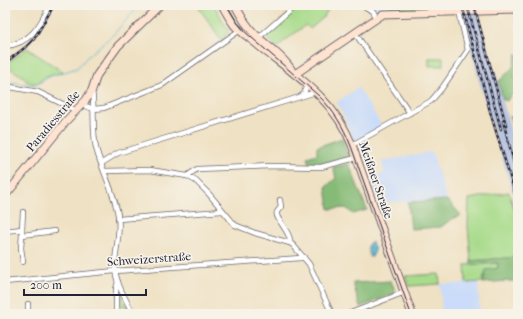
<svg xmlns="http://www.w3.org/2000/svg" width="523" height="319" font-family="'IM FELL French Canon',serif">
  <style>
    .built { fill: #cadcf9 }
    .industrial { fill: #b7c5de }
    .green { fill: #a8db8b; stroke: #657e63 }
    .forest { fill: #86bb77; stroke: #546e59 }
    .water { fill: #51b2d0; stroke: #3a6a86 }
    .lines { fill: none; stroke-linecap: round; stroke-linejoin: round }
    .stream { stroke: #51b2d0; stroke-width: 1 }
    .street-casing { stroke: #6a656b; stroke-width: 6 }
    .secondary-casing { stroke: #6a656b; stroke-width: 9 }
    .street { stroke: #fff; stroke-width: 4.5 }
    .secondary { stroke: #fee3d1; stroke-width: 7 }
    .tram { stroke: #22223b; stroke-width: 1 }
    .rail-casing { stroke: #22223b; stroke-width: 2.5 }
    .rail { stroke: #f7f3e8; stroke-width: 1; stroke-dasharray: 3; stroke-linecap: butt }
    .labels { text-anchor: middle; stroke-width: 3.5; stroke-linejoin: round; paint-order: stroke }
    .street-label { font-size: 12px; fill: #22223b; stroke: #f7f3e8 }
  </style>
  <rect width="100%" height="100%" fill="#f7f3e8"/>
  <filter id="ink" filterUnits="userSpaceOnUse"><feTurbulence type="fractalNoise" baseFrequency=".025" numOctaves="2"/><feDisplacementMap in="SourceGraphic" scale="8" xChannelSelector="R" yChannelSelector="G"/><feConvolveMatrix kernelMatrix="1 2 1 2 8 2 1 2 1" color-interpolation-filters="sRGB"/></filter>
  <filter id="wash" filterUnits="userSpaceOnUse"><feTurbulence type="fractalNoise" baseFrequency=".012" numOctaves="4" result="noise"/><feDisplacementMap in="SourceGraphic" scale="16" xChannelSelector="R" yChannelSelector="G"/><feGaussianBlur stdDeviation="0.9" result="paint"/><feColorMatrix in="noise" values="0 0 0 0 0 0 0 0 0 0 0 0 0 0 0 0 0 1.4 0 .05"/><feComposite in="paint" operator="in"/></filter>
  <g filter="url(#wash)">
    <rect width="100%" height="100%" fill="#efe1c3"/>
    <g class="built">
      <path d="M369 5H390L392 10H382Z"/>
      <path d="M358 87 382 126 354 142 347 123 337 102Z"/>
      <path d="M432 152 447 200 379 203 369 176 384 174 382 161Z"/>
      <path d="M478 283 480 314H442L440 284Z"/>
    </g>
    <path class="industrial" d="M460 5H475L498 82 518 159V210L479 81Z"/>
    <g class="green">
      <path d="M197 5H214L227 28 229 30 222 41Z"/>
      <path d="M298 5H331L323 18 310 29 306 25 283 42 278 48 264 36Z"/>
      <path d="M390 5H456L457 8 392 10Z"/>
      <path d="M27 48 63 72 46 77 37 83H32L26 81 25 78 5 65Z"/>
      <rect x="429" y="58" width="14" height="8"/>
      <path d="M509 192 518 223V257L471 261 468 226 469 199Z"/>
      <path d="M498 263V268L483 278V282L466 283 465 265Z"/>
      <path d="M439 274 440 284 409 286 405 276Z"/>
      <path d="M119 291 131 314H129L125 305 118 307V314H117L118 292Z"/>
    </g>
    <g class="forest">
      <path d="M517 53 518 54V72H515L514 78 518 79V91L510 96 507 101 503 99 498 82 513 67Z"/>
      <path d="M518 116V133H515L510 117Z"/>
      <path d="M342 138 348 157 321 163 309 164 307 157 317 154V147Z"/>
      <path d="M349 164 367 210 353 214 346 208 329 209 326 187 336 178 333 167Z"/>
      <path d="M447 200 461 215 458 217 453 218 441 227 411 229 408 202Z"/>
      <path d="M518 257V295L517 281H506L483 283 486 270 498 268V263L471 265V261Z"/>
      <path d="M391 281 396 293 360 307 353 283Z"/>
    </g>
    <path class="water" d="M372 242 375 251 372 257H370C368 252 367 247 369 243Z"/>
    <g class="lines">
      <path class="stream" d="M5 82 36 85 51 76 77 68 87 57 115 33 120 27 140 5"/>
    </g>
  </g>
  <g filter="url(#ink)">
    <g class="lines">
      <g class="street-casing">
        <g id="street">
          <path d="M362 5 373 11 376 17"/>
          <path d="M355 33 410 113"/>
          <path d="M258 38 296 5"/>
          <path d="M5 46C30 44 40 26 50 5"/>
          <path d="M5 86 38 92 75 110"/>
          <path d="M92 90C95 109 92 130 96 148 102 171 114 191 118 215 121 233 115 249 115 266 115 283 126 299 133 314"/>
          <path d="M301 96 304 94 307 84"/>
          <path d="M82 105 94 109 104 108 162 85 240 30"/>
          <path d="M352 145 431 101 442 88 468 50 459 12"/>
          <path d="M102 163 118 153 316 92"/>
          <path d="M105 171 150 170 187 176 196 181 209 194 235 225 255 233 290 243 293 245 309 264 332 314"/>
          <path d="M187 176 197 169 271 166 321 167 356 158"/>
          <path d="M280 200 281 207C280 209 278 210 277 212 274 218 292 233 290 243"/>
          <path d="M118 219 222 211"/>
          <path d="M22 229 23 212"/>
          <path d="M5 231 22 229V235L55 231"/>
          <path d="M22 235 21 248 23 262"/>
          <path d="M5 282 115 271 301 258 304 257"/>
          <path d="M28 304V314"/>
          <path d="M116 314V289L118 282"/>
          <path d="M348 314 405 292"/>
        </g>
      </g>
      <g class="secondary-casing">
        <g id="secondary">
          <path d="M222 5C226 12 230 20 235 26 242 33 251 39 259 46 296 76 333 97 352 145L412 314"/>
          <path d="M235 5C241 16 247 27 257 36 268 47 282 55 291 69"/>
          <path d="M295 74 383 14 518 10"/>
          <path d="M5 196 66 121 86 100 92 90 97 75 118 46 160 5"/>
        </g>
      </g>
      <use href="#street" class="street"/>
      <use href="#secondary" class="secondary"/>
      <path class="tram" d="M227 5 237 22 244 31 319 96C334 111 343 126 351 146L411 314"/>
      <g class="rail-casing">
        <g id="rail">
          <path d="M462 5 491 115 518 203"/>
          <path d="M467 5 501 129"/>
          <path d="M474 5 506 125"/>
          <path d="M5 63 27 46 34 39 54 5"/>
          <path d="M503 121 518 178"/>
        </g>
      </g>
      <use href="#rail" class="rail"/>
    </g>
  </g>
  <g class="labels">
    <g class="street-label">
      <text transform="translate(53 121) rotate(-50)" y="4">Paradiesstraße</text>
      <text transform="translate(376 180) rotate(71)" y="4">Meißner Straße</text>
      <text transform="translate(149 259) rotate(-4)" y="4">Schweizerstraße</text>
    </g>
  </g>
  <rect width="523" height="319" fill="none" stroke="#f7f3e8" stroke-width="20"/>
  <path d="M24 289v6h122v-6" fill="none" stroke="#22223b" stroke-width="2"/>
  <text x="30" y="289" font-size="12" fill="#22223b" stroke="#f7f3e8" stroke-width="3" paint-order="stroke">200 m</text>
</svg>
